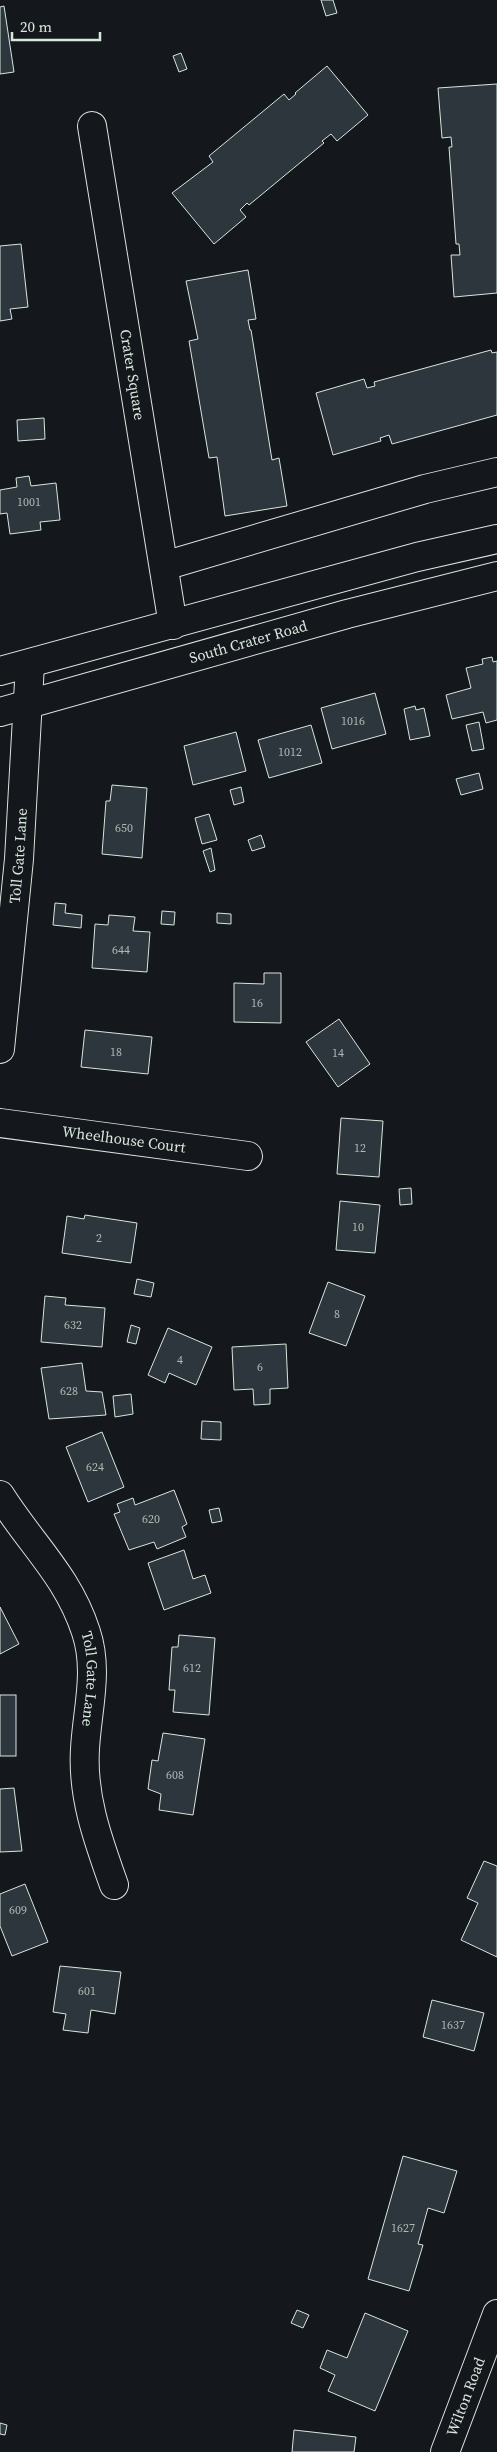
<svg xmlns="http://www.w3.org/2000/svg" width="497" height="2452" font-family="'Source Serif 4',serif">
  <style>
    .building { fill: #2c363c; stroke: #d8e6dc }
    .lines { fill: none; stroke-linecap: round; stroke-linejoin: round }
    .minor-casing { stroke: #d8e6dc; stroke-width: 30 }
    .major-casing { stroke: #d8e6dc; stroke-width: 30 }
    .minor { stroke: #14181c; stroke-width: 28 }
    .major { stroke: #14181c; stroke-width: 28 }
    .labels { text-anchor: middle; stroke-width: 4; stroke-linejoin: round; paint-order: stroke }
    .number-label { font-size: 12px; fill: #adbab4 }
    .street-label { font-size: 15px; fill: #d8e6dc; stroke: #14181c }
  </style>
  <rect width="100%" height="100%" fill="#14181c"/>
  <g class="building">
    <path d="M321 0H333L337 13 326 16Z"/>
    <path d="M4 6 14 72 0 74V7Z"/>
    <path d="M181 53 187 69 179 72 173 56Z"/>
    <path d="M327 66 368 115 337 141 331 134 322 141 324 143 249 205 247 203 240 210 246 217 214 244 172 193 213 162 209 156 284 94 289 100 296 94 295 93Z"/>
    <path d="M497 84V293L454 297 451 255H460L459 244H456L449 147H452L451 137 442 138 438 88Z"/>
    <path d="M21 244 28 307 10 309 12 319 0 321V246Z"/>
    <path d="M248 270 256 319 248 320 250 330H251L272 460 279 458 287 506 225 516 217 457 209 458 189 341 198 339 186 281Z"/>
    <path d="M491 350 492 353 497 352V415L392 444 389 435 380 438 381 441 333 455 316 393 364 379 367 388 375 386 374 382Z"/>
    <path d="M44 418 45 439 18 441 17 420Z"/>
    <path d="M29 476 31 486 56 483 60 520 40 522 41 530 10 534 7 513 0 514V490L17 487 16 478Z"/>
    <path d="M492 657 493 662 497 661V720L486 723 483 712 452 719 446 695 471 688 466 668 483 664 482 659Z"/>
    <path d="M375 693 386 734 332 749 321 708Z"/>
    <path d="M415 706 416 710 424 708 430 736 410 740 404 709Z"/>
    <path d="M479 722 484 749 472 751 466 725Z"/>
    <path d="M311 725 322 763 269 778 258 740Z"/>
    <path d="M236 732 246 771 193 785 184 746Z"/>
    <path d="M479 773 483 789 461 795 456 779Z"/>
    <path d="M112 785 147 788 142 858 102 854 106 801H110Z"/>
    <path d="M241 787 244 802 234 805 230 790Z"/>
    <path d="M209 814 217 840 202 844 195 818Z"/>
    <path d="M261 835 265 847 252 851 248 840Z"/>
    <path d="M211 848 215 870 210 872 203 851Z"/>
    <path d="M55 903 66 904 65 913 82 915 81 928 53 925Z"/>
    <path d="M162 911 175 912 174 925 161 924Z"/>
    <path d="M217 913 231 914V924L217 923Z"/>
    <path d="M109 915 135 917 133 931 150 932 147 972 92 968 95 924 108 925Z"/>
    <path d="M264 973H281V1023L234 1022V983L264 984Z"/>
    <path d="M339 1019 370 1064 338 1087 306 1042Z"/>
    <path d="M85 1030 152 1037 148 1074 81 1067Z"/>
    <path d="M341 1118 383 1121 379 1177 337 1174Z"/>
    <path d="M411 1188 412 1204 400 1205 399 1189Z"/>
    <path d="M340 1201 380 1205 375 1253 336 1250Z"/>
    <path d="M85 1215 137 1223 131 1263 62 1253 67 1216 84 1219Z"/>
    <path d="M137 1279 154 1283 151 1297 134 1294Z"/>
    <path d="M328 1282 365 1296 346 1346 309 1333Z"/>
    <path d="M45 1296 66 1298 65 1305 105 1308 102 1347 41 1342Z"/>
    <path d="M131 1325 140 1328 136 1344 127 1342Z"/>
    <path d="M168 1328 212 1347 196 1385 169 1373 165 1383 148 1375Z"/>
    <path d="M286 1344 288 1388 270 1389V1404L254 1405 253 1389 234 1390 232 1347Z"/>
    <path d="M82 1363 86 1391 102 1392 106 1415 49 1419 41 1368Z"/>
    <path d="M131 1394 133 1414 115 1417 113 1396Z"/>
    <path d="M202 1421 221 1422V1440L201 1439Z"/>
    <path d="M102 1432 124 1487 88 1502 66 1447Z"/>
    <path d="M174 1490 187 1524 182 1527 186 1537 157 1549 154 1542 129 1550 114 1514 120 1512 117 1504 133 1498 135 1505Z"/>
    <path d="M219 1508 222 1521 212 1523 209 1510Z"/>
    <path d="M184 1550 193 1579 205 1575 211 1593 164 1610 148 1563Z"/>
    <path d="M0 1607 19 1644 0 1654Z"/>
    <path d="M179 1635 215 1638 209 1715 173 1712 175 1690H169L172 1647H178Z"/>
    <rect x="0" y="1695" width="16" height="61"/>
    <path d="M163 1733 205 1739 193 1815 159 1810 161 1794 148 1789 152 1760 158 1761Z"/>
    <path d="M14 1788 22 1851 0 1852V1789Z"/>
    <path d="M484 1861 497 1866V1957L461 1940 478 1903 467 1898Z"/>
    <path d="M25 1884 48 1942 12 1956 0 1926V1894Z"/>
    <path d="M60 1966 121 1972 115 2014 91 2010 88 2033 63 2030 66 2014 53 2012Z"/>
    <path d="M432 2000 484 2013 474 2051 423 2037Z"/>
    <path d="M403 2156 457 2171 444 2213 428 2208 418 2244 423 2245 409 2291 368 2279Z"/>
    <path d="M297 2310 309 2315 303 2328 291 2323Z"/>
    <path d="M365 2313 408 2331 375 2411 328 2391 335 2375 320 2368 327 2350 347 2358Z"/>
    <path d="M0 2423 7 2425 5 2435 0 2434Z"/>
    <path d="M294 2430 356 2437 354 2452H292Z"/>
  </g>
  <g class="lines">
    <g class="minor-casing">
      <g id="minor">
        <path id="s1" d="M92 126 173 625"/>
        <path d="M164 566 425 489 497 472"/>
        <path id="s2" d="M0 1049 19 859 30 664"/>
        <path id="s3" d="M0 1123 248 1156"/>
        <path id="s4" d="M0 1495C30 1543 68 1576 86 1632 99 1671 87 1710 85 1749 82 1797 98 1840 114 1885"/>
        <path id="s5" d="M445 2452 497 2314"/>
      </g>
    </g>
    <g class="major-casing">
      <g id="major">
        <path d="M0 671 417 557 497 539"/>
        <path id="s6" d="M0 712 347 614 497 576"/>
      </g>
    </g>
    <use href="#minor" class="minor"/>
    <use href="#major" class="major"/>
  </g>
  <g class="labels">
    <g class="number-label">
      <text x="29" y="506">1001</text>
      <text x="353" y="725">1016</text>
      <text x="290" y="756">1012</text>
      <text x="124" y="832">650</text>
      <text x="121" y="954">644</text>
      <text x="257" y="1007">16</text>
      <text x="116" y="1056">18</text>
      <text x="338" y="1057">14</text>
      <text x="360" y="1152">12</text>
      <text x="358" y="1231">10</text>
      <text x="99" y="1242">2</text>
      <text x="337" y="1318">8</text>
      <text x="73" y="1329">632</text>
      <text x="180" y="1364">4</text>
      <text x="260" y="1371">6</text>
      <text x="69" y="1395">628</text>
      <text x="95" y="1471">624</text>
      <text x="151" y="1523">620</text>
      <text x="192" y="1672">612</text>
      <text x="175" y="1779">608</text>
      <text x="18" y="1914">609</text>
      <text x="87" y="1995">601</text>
      <text x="453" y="2029">1637</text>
      <text x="403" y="2232">1627</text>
    </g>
    <g class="street-label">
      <text dy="5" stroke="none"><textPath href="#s1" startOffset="252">Crater Square</textPath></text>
      <text dy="5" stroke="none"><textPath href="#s6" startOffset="258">South Crater Road</textPath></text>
      <text dy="5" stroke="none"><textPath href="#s2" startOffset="194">Toll Gate Lane</textPath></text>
      <text dy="5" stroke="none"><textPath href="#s3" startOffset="125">Wheelhouse Court</textPath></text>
      <text dy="5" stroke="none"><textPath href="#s4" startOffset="210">Toll Gate Lane</textPath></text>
      <text dy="5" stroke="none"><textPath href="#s5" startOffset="59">Wilton Road</textPath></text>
    </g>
  </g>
  <path d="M12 32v8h88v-8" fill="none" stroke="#d8e6dc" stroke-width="2.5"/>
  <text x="20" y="32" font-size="15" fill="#d8e6dc" stroke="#14181c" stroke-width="4" paint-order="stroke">20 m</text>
</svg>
